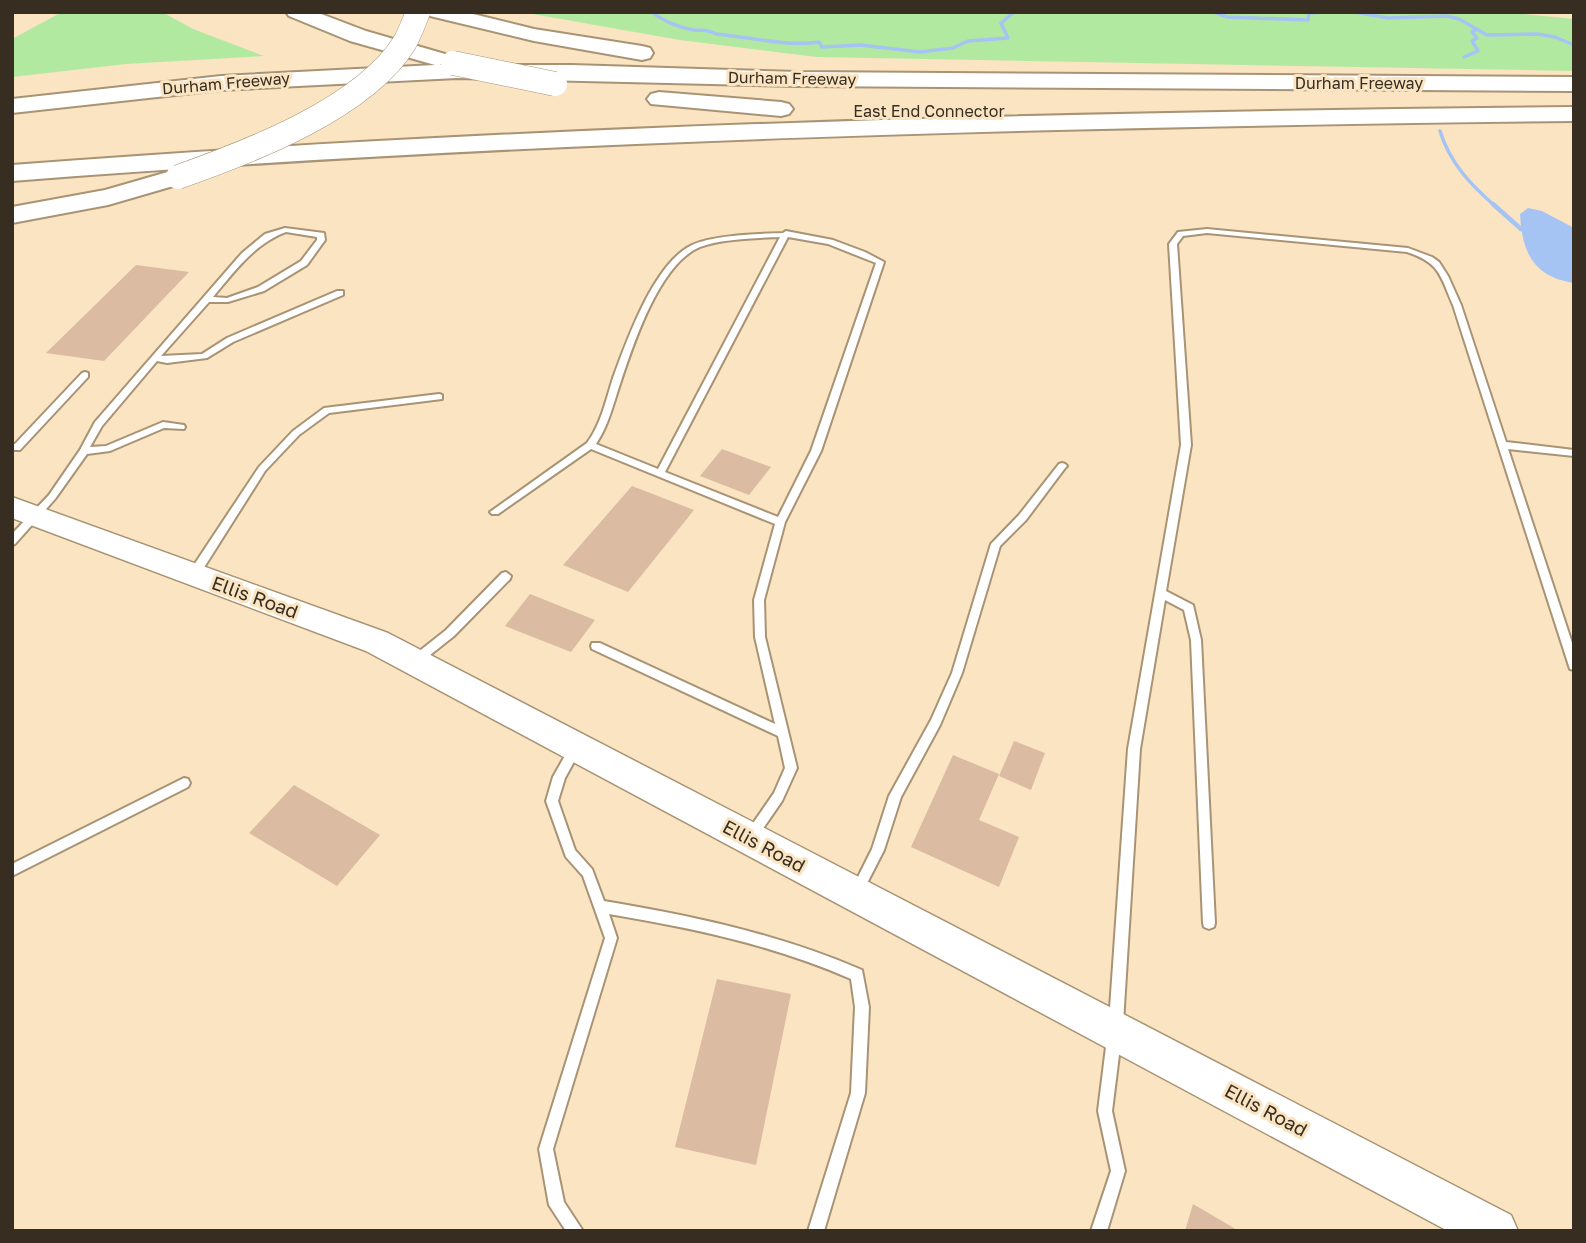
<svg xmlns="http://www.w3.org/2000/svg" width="1586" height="1243" font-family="'Golos Text',sans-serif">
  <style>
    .green { fill: #b2e9a1 }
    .water { fill: #a6c4f3 }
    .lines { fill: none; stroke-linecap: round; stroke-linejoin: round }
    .stream-far1 { stroke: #a6c4f3; stroke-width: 3.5 }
    .stream { stroke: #a6c4f3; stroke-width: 4.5 }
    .building { fill: #dbbba2 }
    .lane-casing { stroke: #a89374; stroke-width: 4 }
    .secondary-casing { stroke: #a89374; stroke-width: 3 }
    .highway-casing { stroke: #a89374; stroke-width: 4 }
    .lane { fill: #fff; fill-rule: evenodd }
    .secondary { fill: #fff; fill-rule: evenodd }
    .highway { fill: #fff; fill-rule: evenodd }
    .highway-bridge-casing { stroke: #a89374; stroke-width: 25; stroke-linecap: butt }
    .highway-bridge { stroke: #fff; stroke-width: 24 }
    .labels { text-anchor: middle; stroke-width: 6; stroke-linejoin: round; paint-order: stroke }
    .far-street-label { font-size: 16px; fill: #372e21; stroke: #fae4c2 }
    .street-label { font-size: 19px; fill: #372e21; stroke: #fae4c2 }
  </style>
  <rect width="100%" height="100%" fill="#fae4c2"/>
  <g class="green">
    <path d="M62 12H162L193 29 264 56 126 64 12 77V39Z"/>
    <path d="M521 12H1503L1574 19V71L817 57 680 40Z"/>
  </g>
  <path class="water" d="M1528 208 1542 211 1574 228V283C1533 277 1522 252 1520 214Z"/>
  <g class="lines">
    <g class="stream-far1">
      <path d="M652 12C663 21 680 28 694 30 703 31 707 29 716 34 749 37 788 47 819 42L822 47 860 45 920 52 953 48 968 41 1008 38 1001 23 1014 12"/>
      <path d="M1214 12 1227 17 1308 20 1309 13 1324 12"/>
      <path d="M1355 12 1388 18 1447 16 1459 19 1487 35 1537 34 1555 37 1574 45"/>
      <path d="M1464 57 1478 51 1472 41 1477 38 1472 32 1477 29"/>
      <path d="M1440 131C1450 163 1470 184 1495 206"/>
    </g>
    <path class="stream" d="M1493 204 1521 229"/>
  </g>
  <g class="building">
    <path d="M136 265 189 272 104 361 46 353Z"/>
    <path d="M722 449 771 467 749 495 700 476Z"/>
    <path d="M632 486 694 510 628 592 563 565Z"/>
    <path d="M530 594 595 620 571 652 505 626Z"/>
    <path d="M1014 741 1045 753 1031 790 999 776Z"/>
    <path d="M953 755 999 774 979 820 1019 837 999 887 911 847Z"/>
    <path d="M294 785 380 835 337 886 249 833Z"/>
    <path d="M717 979 791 994 756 1165 675 1147Z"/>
    <path d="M1193 1204 1239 1231H1185Z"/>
  </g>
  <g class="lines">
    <g class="lane-casing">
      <g id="lane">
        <path d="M285 228 324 233 325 240 307 265 264 291 228 302H209L161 356 202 354 227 338 337 291H343V295L233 342 207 358 167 363 157 361 102 426 90 447 106 446 163 422 184 425 185 427 184 429 164 428 110 451 87 454 55 499 15 544 12 545V534L49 495 80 450 95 422 242 253 265 234ZM286 232 317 237V240L301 261 258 287 227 298 213 297C234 272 254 244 286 232Z"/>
        <path d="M1207 229 1408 248 1432 257 1439 262 1448 276 1461 305 1506 442 1574 450V456L1508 449 1574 649V670L1570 669 1569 666 1453 305C1440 275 1440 263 1407 252L1207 233 1183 236 1177 244 1191 445 1166 591 1193 605 1201 640 1215 923 1214 927 1209 929 1204 927 1203 923 1191 640 1184 610 1165 600 1140 749 1123 1023 1121 1028 1116 1030 1111 1028 1109 1023 1128 749 1181 445 1169 244 1178 232Z"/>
        <path d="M786 231 833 240 865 252 884 262 821 451 785 522 764 600 765 637 797 768 782 801 755 840 751 842 747 840 745 836 747 832 774 793 785 768 778 736 592 649 591 646 592 643H600L775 724 755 637 754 600 775 524 591 449 498 514H492L490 512 587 443C601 424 606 400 613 378 627 340 654 263 692 245 714 235 757 234 783 233ZM780 237 658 469 596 444C608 426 613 405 620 384 633 345 659 264 700 247 720 239 758 238 780 237ZM788 237 828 244 876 263 811 451 778 517 665 472Z"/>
        <path d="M85 372 88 373V377L20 450H12V444H15L82 373Z"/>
        <path d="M439 394 442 395V399L329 413 299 435 265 471 198 577H190L189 574 190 571 259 467 293 431 324 408Z"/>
        <path d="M1062 463 1065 464 1067 466 1065 468 1026 520 1000 546 962 673 940 725 901 797 884 850 861 895 857 897 853 895 851 891 872 849 889 796 931 720 952 673 991 544 1019 515 1059 464Z"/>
        <path d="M506 572 511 576 510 579 454 636 420 663H412L411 660 412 657 446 630 502 573Z"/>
        <path d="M575 744 579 745 581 749 565 778 558 801 575 850 592 869 604 901C694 916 778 934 862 970L869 1007 865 1093 824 1231H808L851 1093 855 1007 851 979C774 945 692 928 609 914L617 938 553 1149 564 1202 583 1231H566L549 1205 539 1149 605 938 583 876 566 857 546 801 553 777 571 745Z"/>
        <path d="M184 778 188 779 190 783 188 787 12 876V864Z"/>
        <path d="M1114 1032 1119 1034 1121 1039 1112 1111 1125 1171 1107 1231H1091L1111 1171 1098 1111 1107 1039 1109 1034Z"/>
      </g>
    </g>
    <g class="secondary-casing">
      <path id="secondary" d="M12 497 388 633 1511 1215 1518 1231H1448L366 651 12 518Z"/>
    </g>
    <g class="highway-casing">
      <g id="highway">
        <path d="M286 12H316L366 31 445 54 448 59 440 65H572L798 72 1574 77V91L798 86 457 78 221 90 12 113V99L221 76 435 65 350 41 289 16Z"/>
        <path d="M427 12H465L534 29 642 46 650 48 653 53 650 58 642 60 534 41 430 16Z"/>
        <path d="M659 92 781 102 789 104 793 109 789 114 781 116 651 104 647 99 651 94Z"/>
        <path d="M1574 107V121C1052 127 532 140 12 181V165C532 125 1052 112 1574 107Z"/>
        <path d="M178 169 187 172 191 177 187 182 108 205 12 223V207L105 190Z"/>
      </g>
    </g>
    <use href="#lane" class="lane"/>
    <use href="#secondary" class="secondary"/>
    <use href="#highway" class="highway"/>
    <g class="highway-bridge-casing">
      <g id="highway-bridge">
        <path d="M453 63 555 84"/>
        <path d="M178 177C249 152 365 108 405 42 410 33 414 22 418 12"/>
      </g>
    </g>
    <use href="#highway-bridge" class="highway-bridge"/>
  </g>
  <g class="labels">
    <g class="far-street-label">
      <text transform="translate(792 78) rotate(1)" y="6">Durham Freeway</text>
      <text transform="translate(226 83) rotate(-5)" y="6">Durham Freeway</text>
      <text x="1359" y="89">Durham Freeway</text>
      <text x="929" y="117">East End Connector</text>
    </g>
    <g class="street-label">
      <text transform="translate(255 597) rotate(20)" y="7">Ellis Road</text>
      <text transform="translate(764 846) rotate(28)" y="7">Ellis Road</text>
      <text transform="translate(1266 1110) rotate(28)" y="7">Ellis Road</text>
    </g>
  </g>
  <rect width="1586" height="1243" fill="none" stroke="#372e21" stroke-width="28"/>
</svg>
